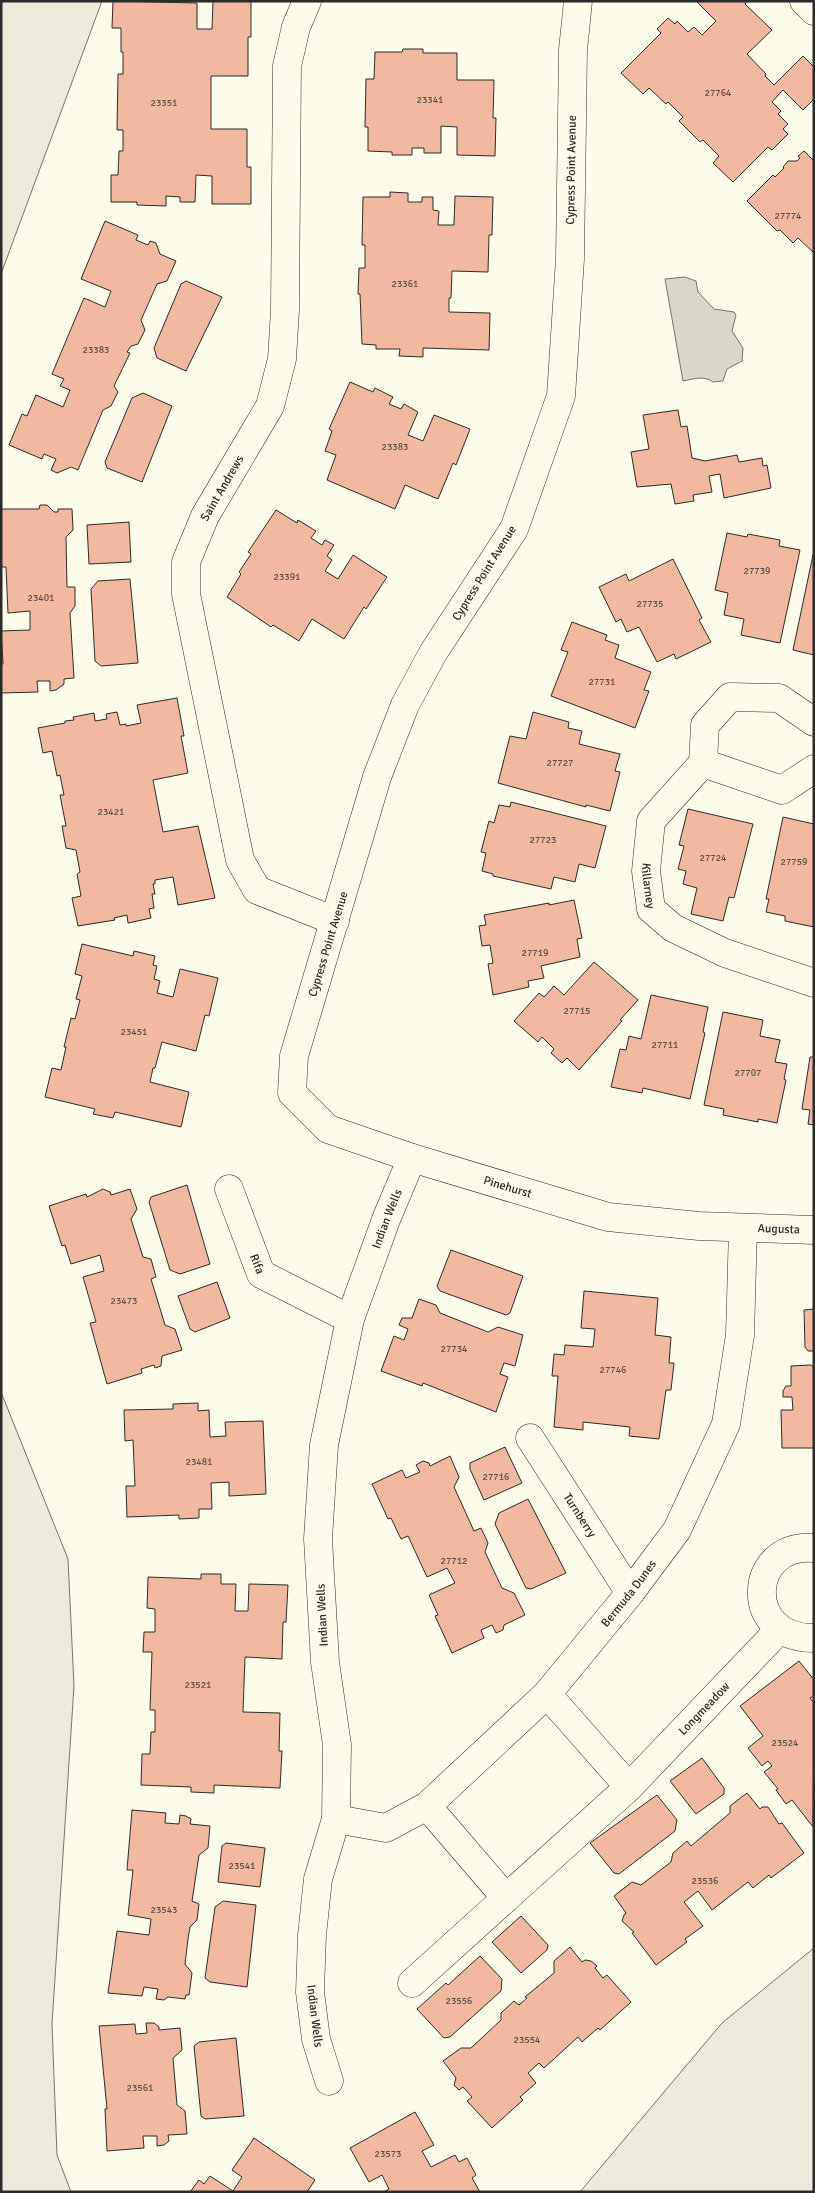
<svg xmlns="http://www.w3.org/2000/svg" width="815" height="2193" font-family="Signika,sans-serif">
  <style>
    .green { fill: #ecebdb; stroke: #74746e }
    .water { fill: #d8d7c9; stroke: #74746e }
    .building { fill: #f2b8a0; stroke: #2b2b2b }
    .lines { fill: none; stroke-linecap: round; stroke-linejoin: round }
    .minor-casing { stroke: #2b2b2b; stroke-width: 29 }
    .minor { stroke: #fdfbea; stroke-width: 28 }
    .labels { text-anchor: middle; stroke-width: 4; stroke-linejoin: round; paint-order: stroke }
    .number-label { font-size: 10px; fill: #5d4e48 }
    .street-label { font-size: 12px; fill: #2b2b2b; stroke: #fdfbea }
  </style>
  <rect width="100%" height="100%" fill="#fdfbea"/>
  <g class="green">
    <path d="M1 1H102L1 274Z"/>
    <path d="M1 1392 68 1559 74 1686 52 2024 57 2155 71 2192H1Z"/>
    <path d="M814 1948V2192H580L722 2023Z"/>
  </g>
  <path class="water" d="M685 277 696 281 698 292 714 309 734 312 736 315 732 331 743 348 742 361 727 369 723 381 713 382C704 375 694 379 683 381L665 279Z"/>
  <g class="building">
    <path d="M113 1 197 3V29H212L213 1H251V37H248V76H211V129H247V167H251V204H212V176L196 175 195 202H180V197L166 196V206L137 205V202H111V175H118L119 151H123V130H117L118 74H123V52H121V28H112Z"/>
    <path d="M696 1H747L745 4 772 30 747 54 766 74 765 76 774 85 803 56 814 67V99L803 110 783 90 772 102 781 111 778 114 788 124 783 129 788 134 772 150 768 147 733 182 713 163 719 156 703 140 700 142 679 121 683 117 668 102 666 104 649 88 643 94 621 73 661 33 657 29 668 18 675 24 677 21 688 32 694 27 702 35 716 21Z"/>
    <path d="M403 49H423V53H457V80H494L493 118H496L495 156 457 155V127L441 126V153H424V148H412V155H392V152L368 151V127H365L366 79H374L375 52H402Z"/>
    <path d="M804 151 814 161V253L798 238 793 243 780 230 777 231 747 201 773 175 775 177 784 168 783 167 788 161H797L800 158 798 156Z"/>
    <path d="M390 192 408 193V202H422V197H433V210L439 211 438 225H454L455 196 493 197 492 235H489L488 272 452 271 451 298H449V312L490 313 489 350 423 348V357L399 356 400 349H376V345L362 344 360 294H358L359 268H365V245H362L363 197H390Z"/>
    <path d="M105 221 138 235 136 240 148 245 150 241 156 243 160 254 176 261 167 281 157 284 141 320 145 330 138 344 131 346 127 352 130 353 114 386 118 392 111 406 103 410 78 470 71 467 57 473 51 470 56 459 44 454 42 459 9 445 22 414 27 416 36 395 63 407 70 390 60 386 64 379 52 374 84 298 105 307 111 291 81 279Z"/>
    <path d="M186 281 222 297 186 371 157 358 154 348 181 284Z"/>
    <path d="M350 382 373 392 375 388 393 397 389 404 401 409 404 404 418 412 408 435 423 441 434 415 470 429 456 465 453 463 438 499 405 485 395 509 327 480 336 455 325 451 332 431 329 429Z"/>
    <path d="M143 393 172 406 142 482 107 468 105 462 132 398Z"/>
    <path d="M678 410 681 427 687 426 692 458 705 461 737 455 739 462 762 458 763 466 767 465 771 488 724 498 720 474 709 476 712 492 693 495 694 501 675 504 671 484 637 487 631 452 649 449 643 415Z"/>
    <path d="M40 505H47L54 512H58V509H72L73 530 66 537 67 587H75V606L70 613 74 678 64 679V684L56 690 50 691V681H37L38 692 1 693V664H3L1 631 30 630V611L8 613 6 567H1V509H39Z"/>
    <path d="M276 510 297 523 298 520 316 531 311 538 322 545 325 540 334 545 327 556 332 560 325 571 338 579 353 555 387 577 366 609 364 607 344 639 312 619 299 641 273 625 271 627 227 597 241 574 239 572 251 554 248 552Z"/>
    <path d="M129 522 131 562 89 564 87 525Z"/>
    <path d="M727 533 747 537 748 534 780 540 779 546 800 550 780 643 741 635 744 619 724 615 728 593 715 590Z"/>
    <path d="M813 555H814V655L793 650Z"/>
    <path d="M673 559 702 618 699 620 711 642 676 659 674 654 657 662 639 627 627 632 621 619 616 622 599 587 626 574 629 581Z"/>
    <path d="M130 579 138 663 101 666 95 661 91 589 98 581Z"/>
    <path d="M572 622 607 635 605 640 619 645 615 658 651 672 644 690 649 691 635 728 551 696 568 652 561 650Z"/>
    <path d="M177 698 184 736H181L188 773 153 780 163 832 198 826 215 898 178 905 173 877 155 880V884H153L155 894H152L154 908 149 909 151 918 128 923 127 915 114 918 115 920 78 926 72 898 81 896 77 874 80 872 76 850 66 848 62 826H66L60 795H64L60 775 57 776 52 751 43 753 38 728 65 723V721L74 720 73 717 94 713 95 721 107 719 106 714 117 712 120 725 126 724V726L141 723 137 705Z"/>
    <path d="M533 712 569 722 568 728 582 731 579 744 620 754 615 771 620 772 610 811 586 805V807L498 783 510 736 526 739Z"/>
    <path d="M511 802 606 826 595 868 579 864 575 882 554 877 551 889 493 876V874L482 871 486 853 481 852 489 821 494 823 499 805 510 807Z"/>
    <path d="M688 809 753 824 734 898 729 897 723 921 691 914 697 888 683 884 686 871 678 869 684 846 679 845Z"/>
    <path d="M783 817 814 824V927L785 921V916L766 912 769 899H766Z"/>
    <path d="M574 900 582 938 577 939 580 957 541 966 544 978 528 981 529 987 493 995 488 964 493 963 490 945 482 946 479 926 486 925 484 915 549 903V905Z"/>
    <path d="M82 944 133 956 134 951 155 956 153 965 157 966 154 979 160 981 157 993 173 997 180 969 218 978 209 1016 205 1015 196 1051 162 1042 155 1068H153L150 1082 189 1092 181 1127 115 1112 113 1118 93 1114 95 1109 45 1097 52 1068 61 1070 66 1047H64L71 1018 75 1019 80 1000 76 999 82 976 75 974Z"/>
    <path d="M594 962 638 1000 620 1020 622 1021 579 1070 567 1058 562 1063 551 1053 554 1049 542 1037 538 1042 514 1021 539 993 544 997 554 986 564 995Z"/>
    <path d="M651 995 708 1007 703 1032 705 1033 690 1099 643 1088 642 1093 611 1087 620 1049 626 1050 629 1036 641 1039Z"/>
    <path d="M723 1012 763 1020 760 1036 780 1040 775 1062 787 1064 784 1079 786 1080 777 1123 758 1119V1122L723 1115 724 1109 704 1105Z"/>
    <path d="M810 1057H814V1125L808 1124 810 1110 802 1109Z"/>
    <path d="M187 1185 210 1264 180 1274 170 1270 149 1202 151 1197Z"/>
    <path d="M103 1189 110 1192 111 1195 130 1189 137 1209 131 1219 143 1257 151 1259 156 1277 151 1279 165 1325 175 1329 182 1350 162 1356 161 1366 155 1368 154 1365 141 1369 142 1373 107 1384 90 1323 96 1322 83 1277 104 1271 100 1255 71 1264 65 1245 62 1246 49 1206 86 1194 87 1197Z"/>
    <path d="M451 1250 523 1276 510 1313 506 1315 440 1291 437 1286Z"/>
    <path d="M217 1282 230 1318 195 1332 190 1329 178 1296Z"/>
    <path d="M584 1291 658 1298 655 1335 671 1337 669 1363H674L671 1390H666L659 1439 629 1436 630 1427 583 1422V1430L554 1427 558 1376H552L554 1354 564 1355 565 1345 593 1347 595 1329 581 1328Z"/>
    <path d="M419 1299 436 1305 440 1313 488 1332 498 1327 523 1335 515 1366 504 1363 500 1374 508 1377 496 1412 423 1383 422 1386 381 1371 394 1336 404 1340 408 1329 399 1325 402 1318H412Z"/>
    <path d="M814 1309V1351H808L805 1347 804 1310Z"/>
    <path d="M811 1365 814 1367V1448H782L781 1410H793L792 1397H783V1391L786 1386H791V1366Z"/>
    <path d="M198 1403V1411L209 1410 210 1437 226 1436 225 1422 263 1421 266 1494 229 1496V1482L211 1483 212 1509H199V1518L179 1519V1515L127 1517 126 1486H135L133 1440 125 1441 124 1410 173 1409V1404Z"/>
    <path d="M505 1447 522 1483 484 1500 470 1469V1463Z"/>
    <path d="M450 1456 459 1477 454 1487 474 1531 481 1528 488 1543 485 1552 502 1588 514 1593 525 1615 504 1625 503 1630 496 1633 492 1625 481 1630 484 1638 452 1653 435 1616 438 1615 429 1595 455 1583 447 1568 427 1577 408 1536 401 1539 391 1518 388 1519 372 1484 402 1470 406 1478 420 1472 416 1465 423 1461 429 1463 430 1466Z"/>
    <path d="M528 1499 566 1573 531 1589 526 1588 495 1524 499 1513Z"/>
    <path d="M201 1574H221V1584H236L235 1611H248L249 1584 288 1585 286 1622H283L282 1659 245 1657 243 1712 280 1713 279 1751H282L280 1788 214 1785V1793L191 1792V1787L141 1785 142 1754H150L151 1732H155V1710H150L152 1652H143L144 1632H155V1609L147 1608 148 1577 201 1579Z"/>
    <path d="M799 1661 814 1680V1696L810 1698 814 1703 813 1827 792 1800 786 1804 776 1790 778 1789 764 1772 772 1766 768 1761 762 1766 748 1748 763 1736 740 1706Z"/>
    <path d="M702 1758 724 1788V1794L696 1814 670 1781Z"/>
    <path d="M747 1793 760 1809 762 1807H768L779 1824 782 1823 804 1853 771 1878 769 1875 753 1888 748 1882 712 1910 698 1891 684 1902 703 1926 685 1939 687 1942 656 1965 632 1933 634 1932 622 1921 624 1915 626 1913 614 1896 632 1882 641 1885 671 1862 673 1853 687 1841 691 1846 730 1813V1806Z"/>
    <path d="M657 1795 677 1820 675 1831 619 1874 614 1873 590 1843Z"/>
    <path d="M132 1810 166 1813 165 1823 179 1824 180 1815 186 1816 191 1819 190 1824 210 1826 208 1848 199 1855 192 1901 199 1904 197 1920 190 1927 188 1939 185 1964 192 1973 189 1995H186L185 1999 168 1997 164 2000 156 1999 158 1989 144 1987 142 1996 108 1993 117 1931 149 1935 151 1919 128 1915 133 1870H127Z"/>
    <path d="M226 1843 265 1848 260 1887 218 1882 222 1846Z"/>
    <path d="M223 1901 256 1905 247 1987 210 1982 205 1978 215 1907Z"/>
    <path d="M521 1916 548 1945 547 1950 521 1973 492 1942Z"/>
    <path d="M570 1947 582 1962 585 1960 591 1961 597 1966 595 1968 603 1978 607 1975 631 2002 600 2030 598 2028 582 2042 578 2037 544 2068 539 2063 528 2073 536 2083 520 2097 523 2100 492 2128 467 2101 472 2097 463 2087 459 2090 454 2085 456 2078 443 2061 461 2048H471L501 2020V2013L514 2001 519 2005 527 1998 525 1997 554 1973V1961Z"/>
    <path d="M480 1956 502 1979 501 1991 450 2037 444 2038 417 2009 446 1983 448 1985Z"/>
    <path d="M146 2023H154L159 2027V2030L180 2028 182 2050 173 2058 177 2105 185 2111 187 2134 168 2135 169 2141 164 2145 157 2146V2136H143L144 2148 107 2151 105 2109H107L99 2026 135 2024 136 2034 147 2033Z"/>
    <path d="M236 2038 244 2116 205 2119 201 2116 194 2046 199 2042Z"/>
    <path d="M415 2112 434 2145 422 2151 431 2167 455 2155 459 2162 467 2158 476 2175 472 2178 480 2192H384L389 2189 382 2175 369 2182 350 2148Z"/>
    <path d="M254 2138 315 2180 307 2192H190L199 2180 204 2184 210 2176 233 2191 242 2177 232 2170Z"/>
  </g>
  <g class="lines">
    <g class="minor-casing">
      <g id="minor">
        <path d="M307 1 296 27 287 66 285 310 282 359 270 406 205 516 186 562V594L240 860 257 890 335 921"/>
        <path id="s1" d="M578 1 573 50 570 259 561 396 514 529 433 653 405 705 377 777 294 1056 292 1093 328 1129 412 1158 608 1217 699 1226 814 1230"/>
        <path d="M804 1 814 11"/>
        <path id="s2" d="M814 722 779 698 730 697 705 725 703 763 651 821 646 871 651 909 673 928 725 953 814 983"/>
        <path d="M703 763 782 790 814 769"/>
        <path id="s3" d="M229 1189 261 1274 350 1319"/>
        <path id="s4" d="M530 1438 630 1593"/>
        <path d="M814 1548C747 1542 742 1639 814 1638"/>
        <path d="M547 1694 629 1787"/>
        <path d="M427 1806 506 1898"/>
        <path id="s5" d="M336 1819 386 1828 427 1806 547 1694 630 1593 677 1530 726 1424 740 1335 743 1229"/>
        <path id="s6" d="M412 1983 629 1787 779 1630"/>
        <path id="s7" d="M329 2081 316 2039 310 1992 312 1935 318 1879 336 1819 337 1745 325 1662 318 1539 324 1445 350 1319 387 1217 412 1158"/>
      </g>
    </g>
    <use href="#minor" class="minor"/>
  </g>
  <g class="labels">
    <g class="number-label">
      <text x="718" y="96">27764</text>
      <text x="430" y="103">23341</text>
      <text x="164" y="106">23351</text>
      <text x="788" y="219">27774</text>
      <text x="405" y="287">23361</text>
      <text x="96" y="353">23383</text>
      <text x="395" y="450">23383</text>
      <text x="757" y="574">27739</text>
      <text x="287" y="580">23391</text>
      <text x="41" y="601">23401</text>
      <text x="650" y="607">27735</text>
      <text x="602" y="685">27731</text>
      <text x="560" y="766">27727</text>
      <text x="111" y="815">23421</text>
      <text x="543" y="843">27723</text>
      <text x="713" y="861">27724</text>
      <text x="794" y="865">27759</text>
      <text x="535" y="956">27719</text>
      <text x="577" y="1014">27715</text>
      <text x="134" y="1035">23451</text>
      <text x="665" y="1048">27711</text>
      <text x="748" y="1076">27707</text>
      <text x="124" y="1304">23473</text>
      <text x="454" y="1352">27734</text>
      <text x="613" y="1373">27746</text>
      <text x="199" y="1465">23481</text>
      <text x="496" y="1480">27716</text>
      <text x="454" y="1564">27712</text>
      <text x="198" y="1688">23521</text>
      <text x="785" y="1746">23524</text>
      <text x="242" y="1869">23541</text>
      <text x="705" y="1884">23536</text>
      <text x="164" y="1913">23543</text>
      <text x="459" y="2004">23556</text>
      <text x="527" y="2043">23554</text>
      <text x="140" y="2091">23561</text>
      <text x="388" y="2157">23573</text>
    </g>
    <g class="street-label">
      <text transform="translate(571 170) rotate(-89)" y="4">Cypress Point Avenue</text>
      <text transform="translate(222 488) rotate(-60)" y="4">Saint Andrews</text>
      <text transform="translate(484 573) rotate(-58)" y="4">Cypress Point Avenue</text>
      <text dy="4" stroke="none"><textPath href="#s2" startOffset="310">Killarney</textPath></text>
      <text transform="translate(328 944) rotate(-73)" y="4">Cypress Point Avenue</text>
      <text dy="4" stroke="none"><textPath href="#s1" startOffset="1389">Pinehurst</textPath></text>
      <text dy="4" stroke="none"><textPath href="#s7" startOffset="878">Indian Wells</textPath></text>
      <text dy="4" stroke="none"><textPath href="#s1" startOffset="1665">Augusta</textPath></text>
      <text dy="4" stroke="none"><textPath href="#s3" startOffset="80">Rifa</textPath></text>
      <text dy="4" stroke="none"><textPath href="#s4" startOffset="92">Turnberry</textPath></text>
      <text dy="4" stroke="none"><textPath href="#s5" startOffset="391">Bermuda Dunes</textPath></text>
      <text transform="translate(322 1615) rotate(-93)" y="4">Indian Wells</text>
      <text dy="4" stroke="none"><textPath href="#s6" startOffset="401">Longmeadow</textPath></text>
      <text transform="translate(315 2016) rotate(83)" y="4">Indian Wells</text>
    </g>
  </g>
  <rect width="815" height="2193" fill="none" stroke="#2b2b2b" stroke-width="5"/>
</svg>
